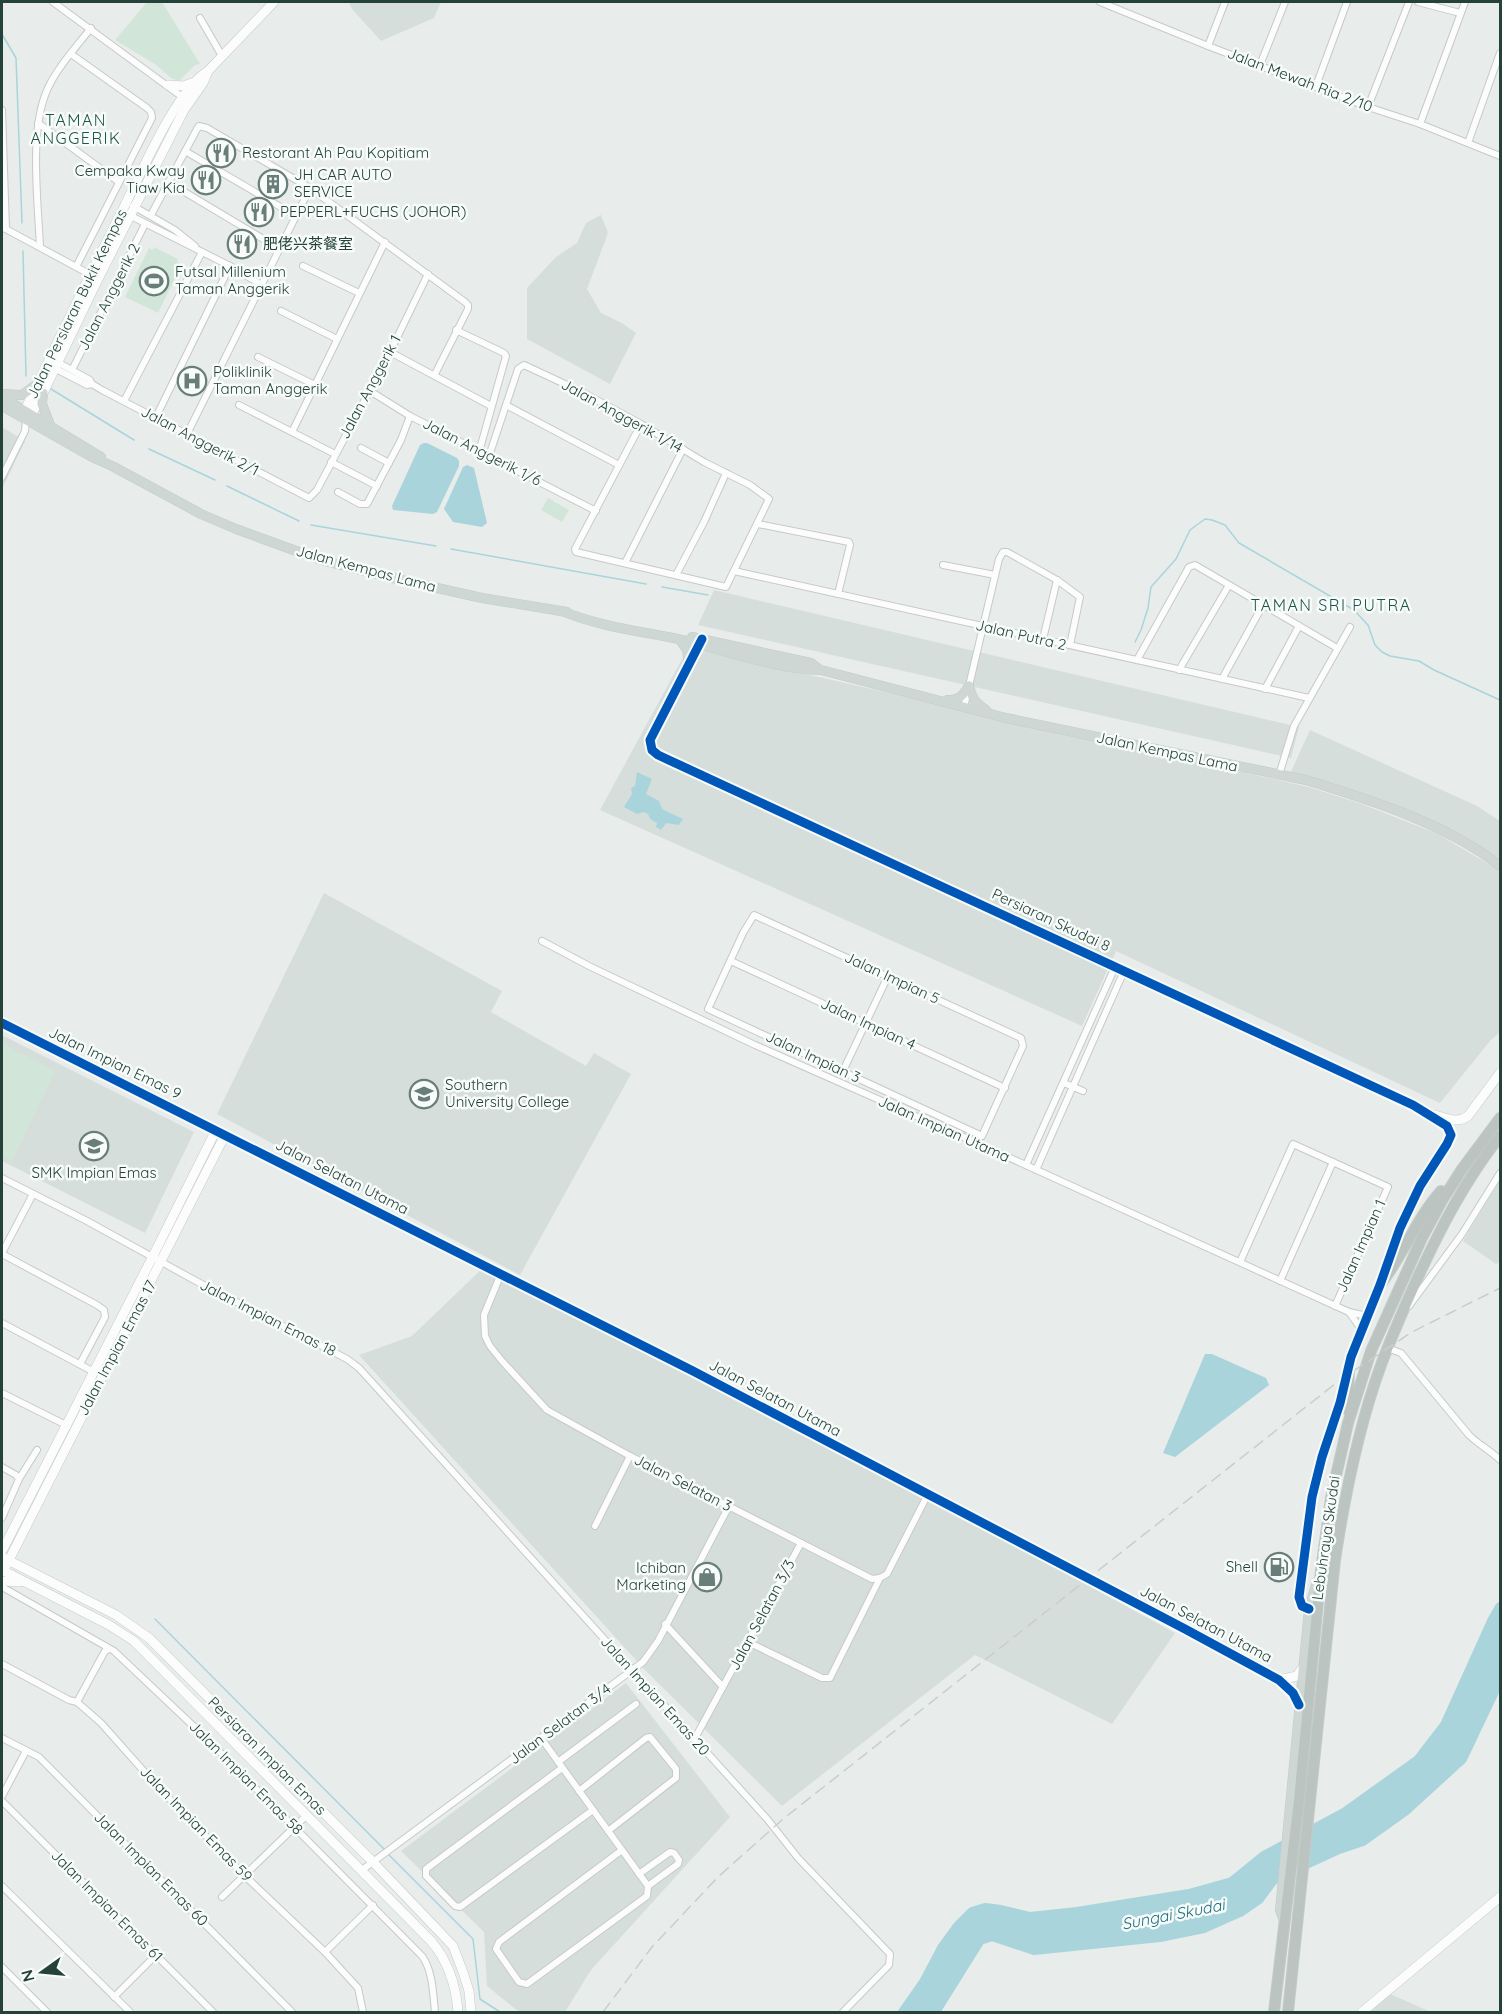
<svg xmlns="http://www.w3.org/2000/svg" width="1502" height="2014" font-family="Quicksand,'Noto Sans SC',sans-serif">
  <style>
    .built { fill: #d6dedb }
    .green { fill: #d1e6d8 }
    .water { fill: #a9d4db }
    .lines { fill: none; stroke-linecap: round; stroke-linejoin: round }
    .stream { stroke: #a9d4db; stroke-width: 1.5 }
    .river { stroke: #a9d4db; stroke-width: 10 }
    .street-casing { stroke: #c5cac8; stroke-width: 8 }
    .secondary-casing { stroke: #c3cbc8; stroke-width: 10 }
    .primary-casing { stroke: #c3ccc9; stroke-width: 10 }
    .highway-casing { stroke: #c3ccc9; stroke-width: 12 }
    .street { stroke: #fcfcfc; stroke-width: 6 }
    .secondary { stroke: #fcfcfc; stroke-width: 9 }
    .primary { stroke: #cfd7d5; stroke-width: 9 }
    .highway { stroke: #bcc4c2; stroke-width: 10 }
    .rail { stroke: #c9cdcc; stroke-width: 1.5; stroke-dasharray: 12 6; stroke-linecap: butt }
    .cycleway-casing { stroke: #f7fbf9; stroke-width: 13 }
    .cycleway { stroke: #0057b8; stroke-width: 9 }
    .labels { text-anchor: middle; stroke-width: 5; stroke-linejoin: round; paint-order: stroke }
    .street-label { font-size: 15px; fill: #24423a; stroke: #f7fbf9 }
    .poi-label { font-size: 15px; fill: #24423a; stroke: #f7fbf9; text-anchor: start }
    .neighbourhood-label { font-size: 16px; letter-spacing: 1.5px; fill: #1f5548; stroke: #f7fbf9 }
    .water-label { font-size: 16px; font-style: italic; fill: #1c6f80; stroke: #f7fbf9 }
  </style>
  <rect width="100%" height="100%" fill="#e8edeb"/>
  <g class="built">
    <path d="M349 2H441L434 18 381 41 352 9Z"/>
    <path d="M601 215 608 233 587 289 601 313 622 323 636 333 610 384 527 339V288L556 257 577 243 586 223Z"/>
    <path d="M2 427 25 441 2 489Z"/>
    <path d="M714 590 1299 727 1291 758 698 625Z"/>
    <path d="M687 650 707 652 1309 787 1362 804 1438 834 1500 871V1032L1490 1041 1440 1103 1116 951 1082 1026 600 810Z"/>
    <path d="M1310 730 1477 806 1500 821V866L1455 833 1289 776Z"/>
    <path d="M324 893 502 991 491 1012 586 1066 594 1053 631 1074 520 1275 217 1114Z"/>
    <path d="M2 1035 194 1132 145 1233 2 1161Z"/>
    <path d="M1500 1180V1262L1496 1264 1463 1241Z"/>
    <path d="M489 1262 694 1368 1175 1633 1112 1724 975 1655 782 1806 645 1670 359 1355 412 1336Z"/>
    <path d="M626 1683 730 1817 591 1970 565 2012H519L487 1986 484 1932 401 1851Z"/>
    <path d="M1390 1994 1431 2012H1370Z"/>
  </g>
  <g class="green">
    <path d="M147 2H162L200 64 195 65 179 81 171 78 155 64 115 40Z"/>
    <path d="M154 247 178 259 177 262 182 264 158 313 125 297 149 248 153 250Z"/>
    <path d="M548 498 569 510 562 522 541 510Z"/>
    <path d="M2 1044 55 1071 12 1161 2 1156Z"/>
  </g>
  <g class="water">
    <path d="M424 443H427L457 458 459 461V466L437 512 433 514 393 510 392 506 420 445Z"/>
    <path d="M467 465 474 468 487 523 482 527 453 522 444 509 463 467Z"/>
    <path d="M637 772 652 779 646 794 659 801 662 809 683 819 679 825 666 823 661 830 656 827 657 823 650 819 648 814 644 812 637 814 624 807 632 794 631 788 635 786Z"/>
    <path d="M1205 1354H1212L1266 1378 1269 1385 1175 1457 1163 1453Z"/>
    <path d="M1500 1607V1679L1462 1759 1405 1811 1363 1841 1339 1849 1273 1880 1259 1899 1240 1912 1204 1928 1160 1937 1034 1950 992 1936 981 1940 935 2012H903L924 1982 942 1948 958 1926 972 1912 985 1908 1001 1910 1030 1917 1077 1912 1189 1894 1232 1882 1264 1856 1344 1813 1418 1760 1445 1725 1492 1621Z"/>
  </g>
  <g class="lines">
    <g class="stream">
      <path d="M2 34 16 58 22 223"/>
      <path d="M23 251 26 376"/>
      <path d="M51 389 134 440"/>
      <path d="M149 449 215 480"/>
      <path d="M227 486 299 521"/>
      <path d="M311 525 436 546"/>
      <path d="M451 549 646 584"/>
      <path d="M662 587 708 595"/>
      <path d="M1135 642 1141 630 1148 608 1151 587 1176 559 1190 530 1205 519 1212 520 1225 525 1239 543 1354 610 1368 625 1375 645 1382 652 1390 656 1419 661 1434 670 1500 700"/>
      <path d="M155 1619 385 1850"/>
      <path d="M388 1854 473 1939 480 1999 500 2012"/>
    </g>
    <g class="river">
      <path d="M1302 1866 1339 1849 1363 1841 1405 1811 1462 1759 1500 1679"/>
      <path d="M903 2012 924 1982 942 1948 958 1926 972 1912 985 1908 1001 1910 1030 1917 1077 1912 1189 1894 1232 1882 1264 1856 1344 1813 1418 1760 1445 1725 1492 1621 1500 1607"/>
      <path d="M935 2012 980 1940 992 1936 1034 1950 1160 1937 1204 1928 1240 1912 1259 1899 1273 1880 1288 1873"/>
    </g>
    <g class="street-casing">
      <g id="street">
        <path d="M53 2 185 99"/>
        <path d="M1100 2 1208 46 1368 107 1420 124 1500 156"/>
        <path d="M1418 2 1460 13"/>
        <path d="M200 18 222 56"/>
        <path d="M1208 46 1225 2"/>
        <path d="M71 54 147 108 151 112 152 118 76 267"/>
        <path d="M1260 65 1285 2"/>
        <path d="M1316 86 1347 2"/>
        <path d="M1368 107 1409 2"/>
        <path d="M2 110 6 229"/>
        <path d="M38 123 119 182"/>
        <path d="M1420 124 1465 2"/>
        <path d="M1468 143 1500 53"/>
        <path d="M185 151 296 216"/>
        <path d="M168 182 280 249"/>
        <path d="M133 206 175 230 195 246"/>
        <path d="M127 214 230 266 262 285"/>
        <path d="M151 215 197 129 199 126 207 128 310 188 465 302 468 305V309L435 374"/>
        <path d="M2 227 93 276"/>
        <path d="M40 247C38 201 28 124 50 84 60 64 77 46 91 28"/>
        <path d="M303 266 359 293"/>
        <path d="M281 311 337 339"/>
        <path d="M456 330 504 353 506 356 479 452"/>
        <path d="M390 352 491 406"/>
        <path d="M258 357 315 385"/>
        <path d="M57 362 90 380 92 384 102 390 309 498 317 490 390 352 428 274"/>
        <path d="M54 368 87 385 92 384"/>
        <path d="M72 370 145 224"/>
        <path d="M370 391 410 416 596 511"/>
        <path d="M124 401 202 252"/>
        <path d="M239 405 335 454"/>
        <path d="M506 405 619 465"/>
        <path d="M156 417 230 266"/>
        <path d="M292 432 385 242"/>
        <path d="M187 434 310 188"/>
        <path d="M361 448 389 463"/>
        <path d="M489 456 518 369 524 365 582 392 641 424 704 462 750 485 769 499 726 587 576 552 575 549 641 424"/>
        <path d="M331 462 377 486"/>
        <path d="M2 477 25 431 26 419"/>
        <path d="M338 492 360 504H367L401 440 410 416"/>
        <path d="M758 524 849 542 850 545 838 594"/>
        <path d="M625 563 683 449"/>
        <path d="M943 565 995 575"/>
        <path d="M734 571 1309 698"/>
        <path d="M676 575 704 522 726 473"/>
        <path d="M1043 639 1057 580"/>
        <path d="M1137 660 1189 567 1195 565 1337 648"/>
        <path d="M1179 670 1229 585"/>
        <path d="M1222 679 1263 605"/>
        <path d="M1265 689 1299 626"/>
        <path d="M964 707 999 559 1003 552H1007L1057 580 1080 597 1070 645"/>
        <path d="M1279 775 1294 726 1350 627"/>
        <path d="M754 915 1021 1038 1023 1046 982 1136 708 1009 743 933Z"/>
        <path d="M542 941 589 966 755 1045 986 1147 1349 1312 1367 1316"/>
        <path d="M731 961 1005 1088"/>
        <path d="M843 1071 888 976"/>
        <path d="M1064 1083 1083 1091"/>
        <path d="M1026 1165 1115 967"/>
        <path d="M1036 1170 1124 971"/>
        <path d="M2 1178 87 1221 196 1281 347 1359 359 1368 768 1820 798 1858 890 1954 889 1965 843 2012"/>
        <path d="M2 1253 33 1194"/>
        <path d="M2 1254 97 1305 104 1310 105 1317 80 1364"/>
        <path d="M1240 1262 1293 1144 1388 1187 1335 1306"/>
        <path d="M500 1276 484 1315 485 1336 490 1346 502 1361 547 1410 630 1456 872 1579 880 1578 887 1574 927 1496"/>
        <path d="M1280 1281 1333 1162"/>
        <path d="M1409 1306 1462 1234 1500 1173"/>
        <path d="M1349 1312 1361 1329"/>
        <path d="M2 1323 94 1372"/>
        <path d="M1387 1348 1401 1353 1469 1435C1479 1445 1490 1450 1500 1460"/>
        <path d="M2 1393 68 1426"/>
        <path d="M2 1467 16 1475 19 1479 2 1518"/>
        <path d="M19 1479 37 1450"/>
        <path d="M595 1526 630 1456"/>
        <path d="M4 1588 114 1651 206 1738 422 1956C433 1971 433 1994 435 2012"/>
        <path d="M665 1624 723 1687"/>
        <path d="M748 1642 822 1678H830L880 1578"/>
        <path d="M2 1664 69 1700 77 1702 101 1723 157 1786 245 1876 325 1952 358 1988 363 2012"/>
        <path d="M77 1702 105 1651 109 1649"/>
        <path d="M2 1738 39 1757 292 2012"/>
        <path d="M541 1738 648 1886 647 1896 527 1984 519 1982 496 1949 499 1942 622 1850"/>
        <path d="M694 1740 801 1543"/>
        <path d="M558 1762 636 1704"/>
        <path d="M562 1768 426 1869V1876L455 1906 460 1907 593 1810"/>
        <path d="M579 1791 646 1738 650 1737 676 1769V1778L608 1831"/>
        <path d="M2 1796 26 1751"/>
        <path d="M2 1801 213 2012"/>
        <path d="M362 1870 643 1662 658 1641 729 1506"/>
        <path d="M639 1874 670 1852 674 1853 679 1860 678 1864 648 1886"/>
        <path d="M2 1886 130 2012"/>
        <path d="M222 1897 307 1815"/>
        <path d="M325 1952 373 1905"/>
        <path d="M2 1967 47 2012"/>
        <path d="M114 1997 156 1955"/>
      </g>
    </g>
    <g class="secondary-casing">
      <g id="secondary">
        <path d="M168 85 183 86 192 83"/>
        <path d="M26 416 25 410C57 343 89 276 123 209 141 174 176 90 208 71L274 2"/>
        <path d="M27 419 32 414 43 393 98 279 184 110 203 83 208 71"/>
        <path d="M702 639 650 740 652 750 658 755 1413 1105 1447 1126 1451 1135 1447 1144 1420 1186 1400 1228 1380 1285 1351 1357 1340 1403 1322 1457 1312 1497 1299 1597 1302 1606 1309 1609"/>
        <path d="M2 1023 693 1371 1185 1629 1279 1680 1293 1693 1299 1705"/>
        <path d="M1435 1115C1446 1118 1457 1124 1468 1116L1500 1073"/>
        <path d="M2 1551 152 1258 216 1130"/>
        <path d="M2 1557 116 1615 149 1638 372 1861 453 1946 463 1972 469 1991 471 2012"/>
        <path d="M6 1566 225 1135"/>
        <path d="M2 1570 109 1625 134 1641 431 1941C449 1962 456 1985 458 2012"/>
        <path d="M2 1581 20 1582"/>
        <path d="M1279 1680 1297 1676 1303 1667"/>
        <path d="M1362 2012 1500 1897"/>
      </g>
    </g>
    <g class="primary-casing">
      <g id="primary">
        <path d="M43 393 42 404 50 425"/>
        <path d="M2 394 22 395 37 384"/>
        <path d="M2 397 101 457"/>
        <path d="M2 406 90 456 114 467 201 514 236 529 321 560 388 577 482 598 567 612"/>
        <path d="M562 611C598 626 639 631 678 639 723 649 774 669 821 670L1006 718 1306 780C1371 800 1447 824 1500 866"/>
        <path d="M692 637 811 663 820 670"/>
        <path d="M680 640 687 650 689 666"/>
        <path d="M969 686C972 698 975 703 986 710"/>
        <path d="M947 700C959 701 963 695 969 686"/>
        <path d="M1284 1921 1280 1910 1309 1609 1317 1581"/>
      </g>
    </g>
    <g class="highway-casing">
      <g id="highway">
        <path d="M1380 1285C1403 1256 1416 1219 1441 1191"/>
        <path d="M1348 1410 1349 1367"/>
        <path d="M1274 2012 1299 1800 1321 1570 1331 1498 1348 1423 1371 1351 1422 1238 1443 1199 1462 1169 1500 1118"/>
        <path d="M1288 2012 1335 1560C1345 1494 1358 1428 1381 1365 1392 1335 1405 1306 1418 1277 1441 1227 1466 1179 1500 1136"/>
      </g>
    </g>
    <use href="#street" class="street"/>
    <use href="#secondary" class="secondary"/>
    <use href="#primary" class="primary"/>
    <use href="#highway" class="highway"/>
    <path class="rail" d="M603 2012 652 1947 718 1877 783 1819 1340 1380 1412 1332 1500 1288"/>
    <g class="cycleway-casing">
      <g id="cycleway">
        <path d="M702 639 650 740 652 750 658 755 1413 1105 1447 1126 1451 1135 1447 1144 1420 1186 1400 1228 1380 1285 1351 1357 1340 1403 1322 1457 1312 1497 1299 1597 1302 1606 1309 1609"/>
        <path d="M2 1023 693 1371 1185 1629 1279 1680 1293 1693 1299 1705"/>
      </g>
    </g>
    <use href="#cycleway" class="cycleway"/>
  </g>
  <defs>
    <g id="restaurant-ring" transform="scale(1.5)"><circle r="9.5" fill="#f7fbf9" stroke="#697e78" stroke-width="1.5"/><path d="M-5-6h1v4h1v-4h1v4h1v-4h1v5L-1.5 .5V6h-2V.5L-5-1ZM5-6V6H3V1.5H1.5Q1.5-4 5-6Z" fill="#697e78"/></g>
    <g id="building-ring" transform="scale(1.5)"><circle r="9.5" fill="#f7fbf9" stroke="#697e78" stroke-width="1.5"/><path d="M-4-6H4V6H1V3H-1V6H-4ZM-2.5-4.3h1.7v1.8h-1.7ZM.8-4.3h1.7v1.8H.8ZM-2.5-1h1.7V.8h-1.7ZM.8-1h1.7V.8H.8Z" fill="#697e78"/></g>
    <g id="stadium-ring" transform="scale(1.5)"><circle r="9.5" fill="#f7fbf9" stroke="#697e78" stroke-width="1.5"/><path d="M0-5a6.5 5 0 1 0 0 10a6.5 5 0 1 0 0-10ZM-3.5-1.8h7v3.6h-7Z" fill="#697e78"/></g>
    <g id="hospital-ring" transform="scale(1.5)"><circle r="9.5" fill="#f7fbf9" stroke="#697e78" stroke-width="1.5"/><path d="M-5-5h3v3.5h4V-5h3V5h-3V1.5h-4V5h-3Z" fill="#697e78"/></g>
    <g id="university-ring" transform="scale(1.5)"><circle r="9.5" fill="#f7fbf9" stroke="#697e78" stroke-width="1.5"/><path d="M0-5L7-2L0 1L-7-2ZM-4 1L0 2.5L4 1V4Q0 6-4 4Z" fill="#697e78"/></g>
    <g id="school-ring" transform="scale(1.5)"><circle r="9.5" fill="#f7fbf9" stroke="#697e78" stroke-width="1.5"/><path d="M0-5L7-2L0 1L-7-2ZM-4 1L0 2.5L4 1V4Q0 6-4 4Z" fill="#697e78"/></g>
    <g id="fuel-ring" transform="scale(1.5)"><circle r="9.5" fill="#f7fbf9" stroke="#697e78" stroke-width="1.5"/><path d="M-5.5-6h7V0h2V4h1.3V-2.5L3-4.5l.8-.8L6-3V5H2.5V1h-1V6h-7ZM-4.2-4.7v3.2H.2V-4.7Z" fill="#697e78"/></g>
    <g id="shop-ring" transform="scale(1.5)"><circle r="9.5" fill="#f7fbf9" stroke="#697e78" stroke-width="1.5"/><path d="M-5-2.5h2.3a2.7 3.5 0 0 1 5.4 0H5L5.5 6h-11ZM-1.5-2.5h3a1.5 2.3 0 0 0-3 0Z" fill="#697e78"/></g>
  </defs>
  <g fill-rule="evenodd">
    <use href="#restaurant-ring" x="221" y="153"/>
    <use href="#restaurant-ring" x="206" y="180"/>
    <use href="#building-ring" x="273" y="184"/>
    <use href="#restaurant-ring" x="259" y="212"/>
    <use href="#restaurant-ring" x="242" y="244"/>
    <use href="#stadium-ring" x="154" y="281"/>
    <use href="#hospital-ring" x="192" y="381"/>
    <use href="#university-ring" x="424" y="1094"/>
    <use href="#school-ring" x="94" y="1146"/>
    <use href="#fuel-ring" x="1279" y="1567"/>
    <use href="#shop-ring" x="707" y="1577"/>
  </g>
  <g class="labels">
    <g class="street-label">
      <text transform="translate(1300 80) rotate(21)" y="5">Jalan Mewah Ria 2/10</text>
      <text transform="translate(109 297) rotate(-63)" y="5">Jalan Anggerik 2</text>
      <text transform="translate(77 304) rotate(-64)" y="5">Jalan Persiaran Bukit Kempas</text>
      <text transform="translate(370 387) rotate(-62)" y="5">Jalan Anggerik 1</text>
      <text transform="translate(622 416) rotate(29)" y="5">Jalan Anggerik 1/14</text>
      <text transform="translate(200 441) rotate(28)" y="5">Jalan Anggerik 2/1</text>
      <text transform="translate(482 452) rotate(27)" y="5">Jalan Anggerik 1/6</text>
      <text transform="translate(366 569) rotate(15)" y="5">Jalan Kempas Lama</text>
      <text transform="translate(1021 635) rotate(13)" y="5">Jalan Putra 2</text>
      <text transform="translate(1167 752) rotate(12)" y="5">Jalan Kempas Lama</text>
      <text transform="translate(1051 920) rotate(25)" y="5">Persiaran Skudai 8</text>
      <text transform="translate(892 978) rotate(25)" y="5">Jalan Impian 5</text>
      <text transform="translate(868 1024) rotate(25)" y="5">Jalan Impian 4</text>
      <text transform="translate(813 1057) rotate(25)" y="5">Jalan Impian 3</text>
      <text transform="translate(115 1063) rotate(26)" y="5">Jalan Impian Emas 9</text>
      <text transform="translate(944 1129) rotate(24)" y="5">Jalan Impian Utama</text>
      <text transform="translate(342 1177) rotate(27)" y="5">Jalan Selatan Utama</text>
      <text transform="translate(1361 1246) rotate(-66)" y="5">Jalan Impian 1</text>
      <text transform="translate(268 1318) rotate(27)" y="5">Jalan Impian Emas 18</text>
      <text transform="translate(117 1348) rotate(-62)" y="5">Jalan Impian Emas 17</text>
      <text transform="translate(775 1398) rotate(28)" y="5">Jalan Selatan Utama</text>
      <text transform="translate(683 1483) rotate(27)" y="5">Jalan Selatan 3</text>
      <text transform="translate(1326 1538) rotate(-82)" y="5">Lebuhraya Skudai</text>
      <text transform="translate(762 1615) rotate(-62)" y="5">Jalan Selatan 3/3</text>
      <text transform="translate(1206 1624) rotate(28)" y="5">Jalan Selatan Utama</text>
      <text transform="translate(655 1696) rotate(48)" y="5">Jalan Impian Emas 20</text>
      <text transform="translate(560 1724) rotate(-37)" y="5">Jalan Selatan 3/4</text>
      <text transform="translate(267 1756) rotate(45)" y="5">Persiaran Impian Emas</text>
      <text transform="translate(246 1778) rotate(45)" y="5">Jalan Impian Emas 58</text>
      <text transform="translate(196 1824) rotate(46)" y="5">Jalan Impian Emas 59</text>
      <text transform="translate(151 1869) rotate(45)" y="5">Jalan Impian Emas 60</text>
      <text transform="translate(107 1906) rotate(45)" y="5">Jalan Impian Emas 61</text>
    </g>
    <g class="poi-label">
      <text x="242" y="158">Restorant Ah Pau Kopitiam</text>
      <text x="185" y="176" text-anchor="end">Cempaka Kway<tspan x="185" dy="17">Tiaw Kia</tspan></text>
      <text x="294" y="180">JH CAR AUTO<tspan x="294" dy="17">SERVICE</tspan></text>
      <text x="280" y="217">PEPPERL+FUCHS (JOHOR)</text>
      <text x="263" y="249">肥佬兴茶餐室</text>
      <text x="175" y="277">Futsal Millenium<tspan x="175" dy="17">Taman Anggerik</tspan></text>
      <text x="213" y="377">Poliklinik<tspan x="213" dy="17">Taman Anggerik</tspan></text>
      <text x="445" y="1090">Southern<tspan x="445" dy="17">University College</tspan></text>
      <text x="94" y="1178" text-anchor="middle">SMK Impian Emas</text>
      <text x="1258" y="1572" text-anchor="end">Shell</text>
      <text x="686" y="1573" text-anchor="end">Ichiban<tspan x="686" dy="17">Marketing</tspan></text>
    </g>
    <g class="neighbourhood-label">
      <text x="76" y="126">TAMAN<tspan x="76" dy="18">ANGGERIK</tspan></text>
      <text x="1331" y="611">TAMAN SRI PUTRA</text>
    </g>
    <g class="water-label">
      <text transform="translate(1173 1914) rotate(-11)" y="6">Sungai Skudai</text>
    </g>
  </g>
  <rect width="1502" height="2014" fill="none" stroke="#24423a" stroke-width="6"/>
  <g transform="translate(42 1972) rotate(255)" stroke="#f7fbf9" stroke-width="4.5" paint-order="stroke">
  <path d="M0-4.5L10 22L0 15L-10 22Z" fill="#24423a"/>
  <text y="-9" font-size="16" font-weight="bold" text-anchor="middle" fill="#24423a">N</text>
  </g>
</svg>
